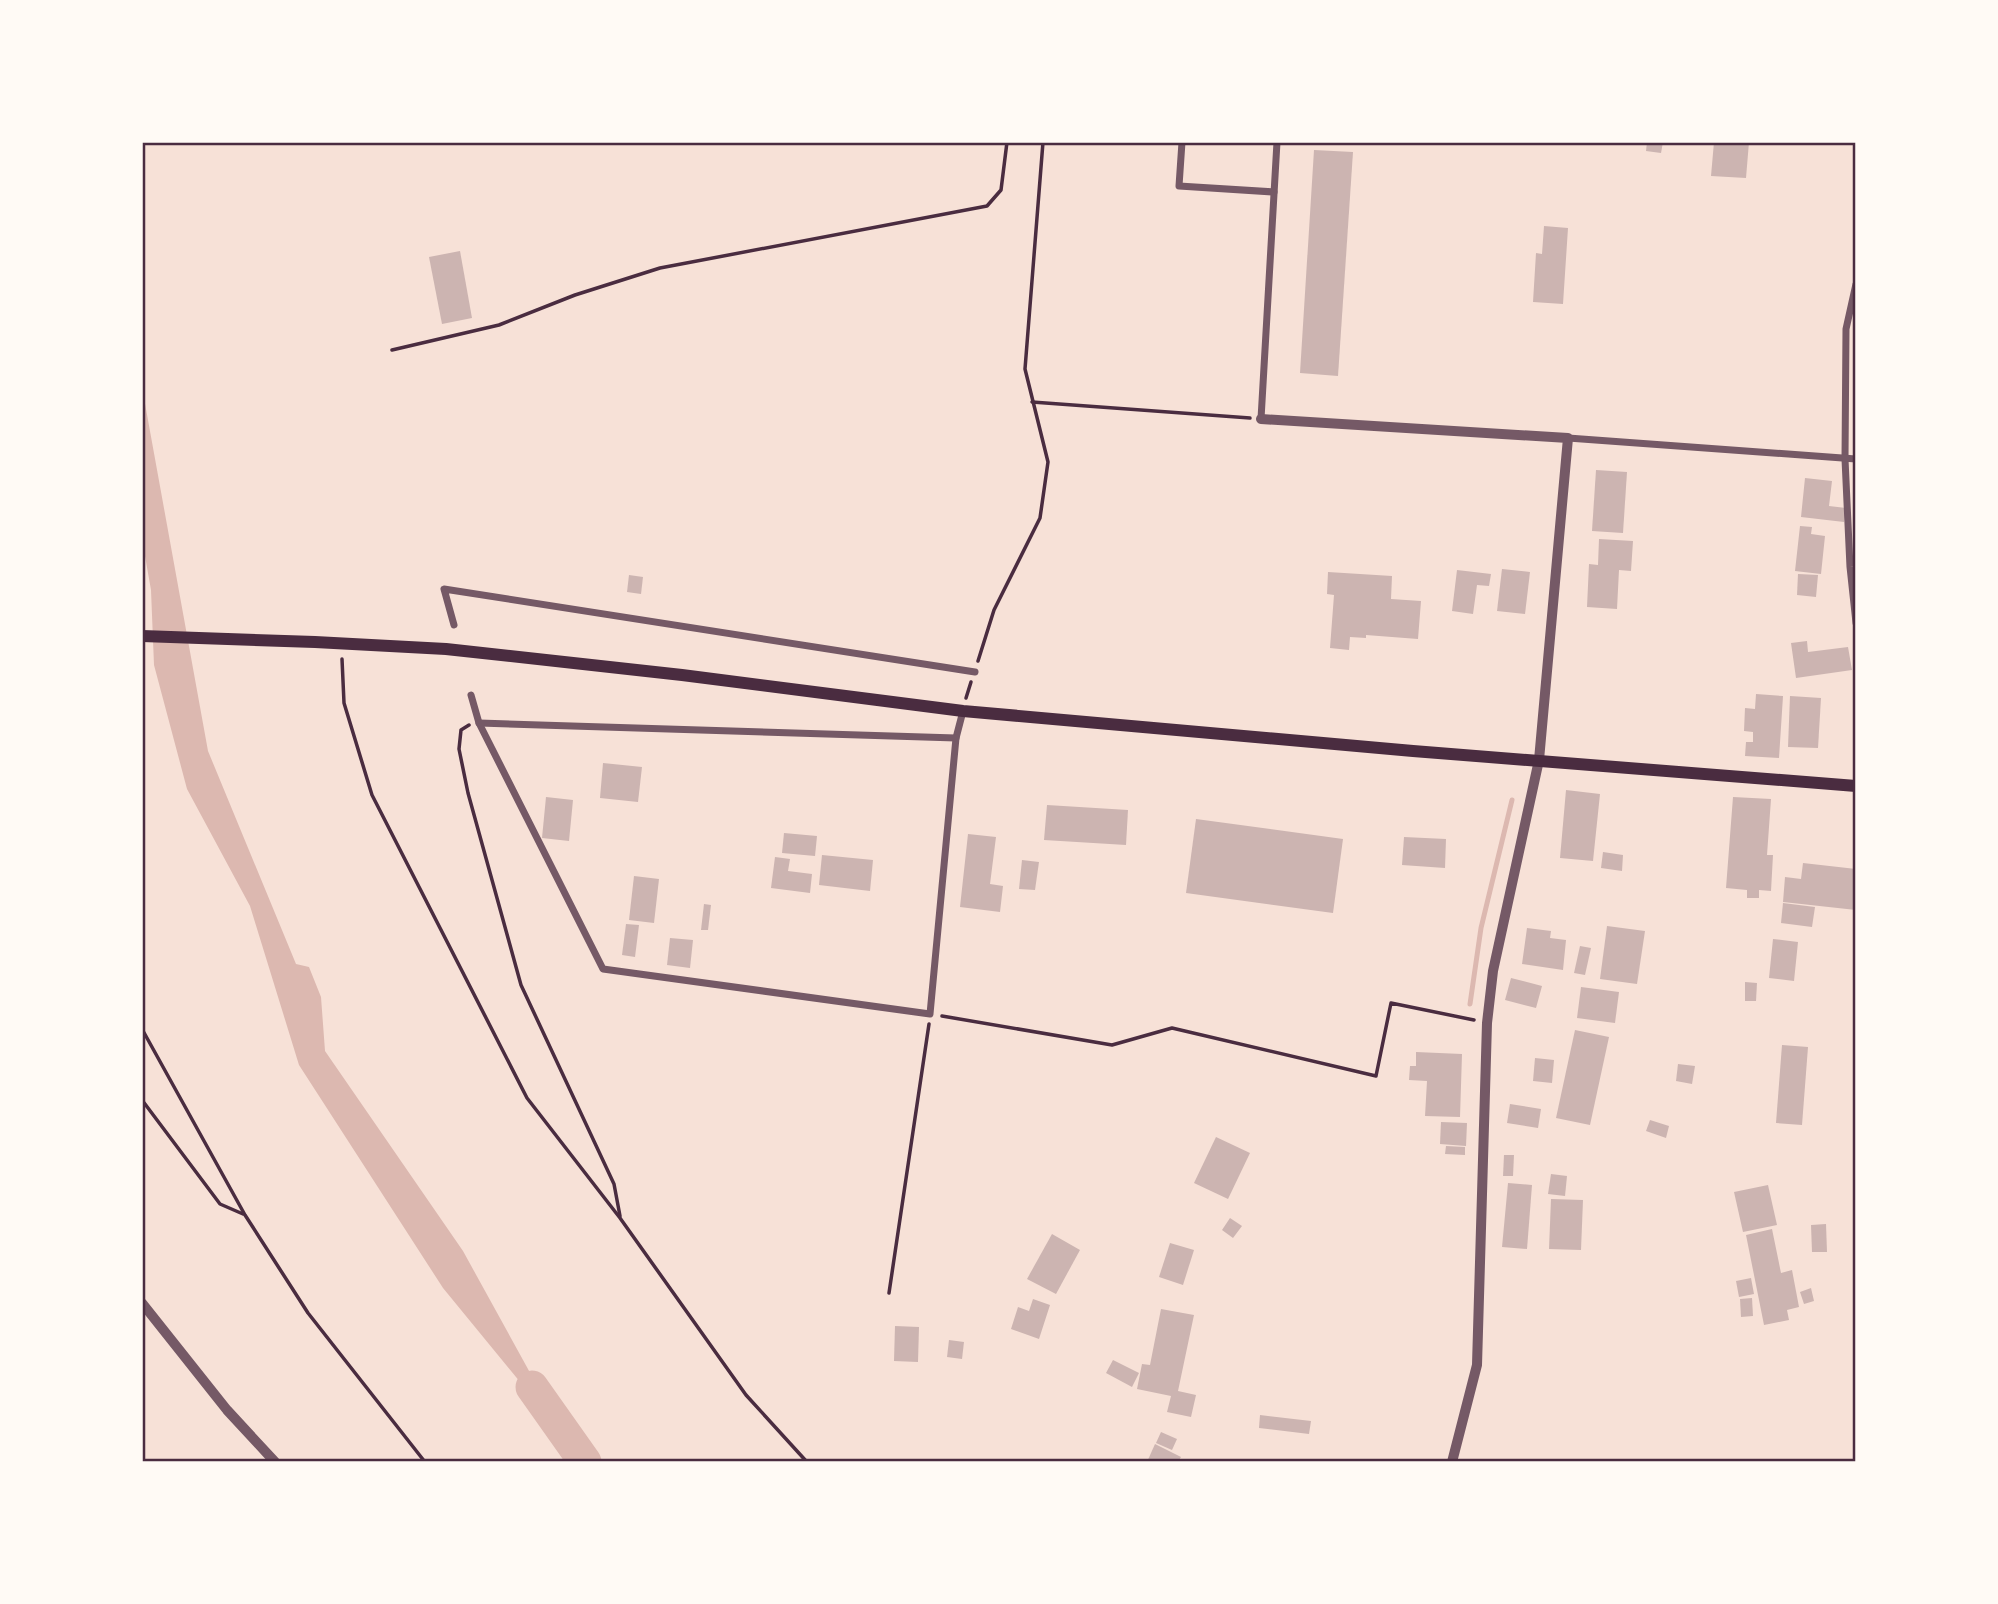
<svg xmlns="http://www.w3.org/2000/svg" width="1998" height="1604" font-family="Karla,sans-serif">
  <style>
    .water { fill: #dcb8b0 }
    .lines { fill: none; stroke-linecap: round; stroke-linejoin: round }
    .stream { stroke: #dcb8b0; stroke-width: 5 }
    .river { stroke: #dcb8b0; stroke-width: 33 }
    .building { fill: #ccb4b1 }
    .path { stroke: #4a2c40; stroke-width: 3.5 }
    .minor { stroke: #755966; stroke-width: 7 }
    .tertiary { stroke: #755966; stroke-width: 10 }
    .secondary { stroke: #4a2c40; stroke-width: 12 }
    .neatline { fill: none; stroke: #4a2c40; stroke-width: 2.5 }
  </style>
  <rect width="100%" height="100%" fill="#f7e1d7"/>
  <path class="water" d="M142 387 208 751 296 964 309 967 321 997 325 1051 463 1251 566 1438 443 1288 299 1065 250 906 187 789 154 665 151 590 142 539Z"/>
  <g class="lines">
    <path class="stream" d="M1470 1004 1481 928 1512 800"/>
    <path class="river" d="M532 1387 585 1462"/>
  </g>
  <g class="building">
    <path d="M1647 142H1663L1661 153 1646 151Z"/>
    <path d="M1714 142H1749L1746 178 1711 176Z"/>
    <path d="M1314 150 1353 152 1338 376 1300 373Z"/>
    <path d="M1544 226 1568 228 1563 304 1533 302 1536 253 1542 254Z"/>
    <path d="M460 251 472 318 442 324 429 257Z"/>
    <path d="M1596 470 1627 472 1623 533 1592 531Z"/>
    <path d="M1805 478 1832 481 1829 506 1846 508 1844 522 1801 517Z"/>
    <path d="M1800 526 1812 527 1811 534 1825 536 1821 574 1795 571Z"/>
    <path d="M1599 539 1633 541 1631 571 1619 570 1617 609 1587 607 1589 564 1598 565Z"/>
    <path d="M1502 569 1530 572 1525 614 1497 611Z"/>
    <path d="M1457 570 1491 574 1489 586 1477 585 1473 614 1452 611Z"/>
    <path d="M1328 572 1392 576 1391 599 1421 601 1418 639 1366 635V638L1350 637 1349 650 1330 648 1334 595 1327 594Z"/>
    <path d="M1798 574 1818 575 1816 597 1797 595Z"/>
    <path d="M629 575 643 577 641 594 627 592Z"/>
    <path d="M1807 641 1808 652 1848 647 1852 670 1796 678 1791 643Z"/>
    <path d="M1756 694 1783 696 1779 758 1745 756 1746 742H1753V732L1744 731 1745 708 1755 709Z"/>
    <path d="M1790 696 1821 698 1818 748 1788 747Z"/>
    <path d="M603 763 642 767 638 802 600 798Z"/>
    <path d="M1566 790 1600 794 1593 861 1560 858Z"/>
    <path d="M546 797 573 800 569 841 542 838Z"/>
    <path d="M1733 797 1771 799 1767 855H1773L1771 891 1759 890V898H1747V890L1726 888Z"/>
    <path d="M1047 805 1128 810 1126 845 1044 840Z"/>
    <path d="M1196 819 1343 839 1333 913 1186 893Z"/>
    <path d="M784 833 817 836 815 856 782 853Z"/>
    <path d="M968 834 996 837 990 884 1003 886 1000 912 960 907Z"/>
    <path d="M1404 837 1446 839 1445 868 1402 865Z"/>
    <path d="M1603 852 1623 855 1622 871 1601 868Z"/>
    <path d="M822 855 873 860 870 891 819 885Z"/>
    <path d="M775 857 790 859 788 871 812 874 810 893 771 888Z"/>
    <path d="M1022 860 1039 862 1035 890 1019 889Z"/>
    <path d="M1803 863 1856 869V910L1783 902 1785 877 1801 879Z"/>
    <path d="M634 876 659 879 654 923 629 920Z"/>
    <path d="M1783 903 1815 907 1812 927 1781 923Z"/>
    <path d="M704 904 711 905 708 930H701Z"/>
    <path d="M626 924 639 925 635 957 622 955Z"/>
    <path d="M1607 926 1645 931 1637 984 1600 979Z"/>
    <path d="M1527 928 1551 931 1550 938 1566 940 1563 970 1522 964Z"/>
    <path d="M670 938 693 940 690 968 667 965Z"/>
    <path d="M1773 939 1798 942 1794 981 1769 978Z"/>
    <path d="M1580 946 1591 948 1585 975 1574 973Z"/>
    <path d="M1511 978 1542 986 1536 1008 1505 1000Z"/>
    <path d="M1745 982 1757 983 1756 1001H1745Z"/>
    <path d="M1581 987 1619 992 1615 1023 1577 1018Z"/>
    <path d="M1575 1030 1609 1037 1590 1125 1556 1118Z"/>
    <path d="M1782 1045 1808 1047 1802 1125 1776 1123Z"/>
    <path d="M1416 1052 1462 1054 1460 1117 1425 1116 1427 1081 1409 1080 1410 1066H1416Z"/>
    <path d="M1535 1058 1554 1060 1552 1083 1533 1081Z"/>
    <path d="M1678 1064 1695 1066 1692 1084 1676 1081Z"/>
    <path d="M1510 1104 1541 1109 1538 1128 1507 1123Z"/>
    <path d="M1650 1120 1669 1126 1666 1138 1646 1131Z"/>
    <path d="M1441 1122 1467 1123 1466 1146 1440 1144Z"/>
    <path d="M1216 1137 1250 1153 1228 1199 1194 1183Z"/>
    <path d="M1446 1146 1465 1147V1155L1445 1154Z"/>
    <path d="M1504 1155H1514L1513 1176H1503Z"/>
    <path d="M1551 1174 1567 1176 1565 1196 1548 1194Z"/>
    <path d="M1508 1183 1532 1185 1527 1249 1502 1247Z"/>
    <path d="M1768 1185 1777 1225 1743 1232 1734 1192Z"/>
    <path d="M1551 1199 1583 1200 1581 1250 1549 1249Z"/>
    <path d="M1230 1218 1242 1226 1233 1238 1222 1230Z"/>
    <path d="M1826 1224 1827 1252H1812L1811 1225Z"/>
    <path d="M1772 1229 1781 1273 1792 1270 1799 1307 1787 1310 1789 1320 1764 1325 1746 1235Z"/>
    <path d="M1052 1234 1080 1250 1056 1294 1027 1279Z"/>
    <path d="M1170 1243 1194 1250 1183 1285 1159 1277Z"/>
    <path d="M1751 1278 1754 1294 1739 1297 1736 1281Z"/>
    <path d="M1811 1288 1814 1301 1804 1304 1800 1292Z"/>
    <path d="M1752 1298 1753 1316 1741 1317 1740 1299Z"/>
    <path d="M1033 1299 1050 1305 1039 1339 1011 1329 1018 1307 1029 1311Z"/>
    <path d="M1161 1309 1194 1315 1178 1391 1196 1395 1191 1417 1167 1412 1171 1396 1137 1389 1142 1364 1150 1365Z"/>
    <path d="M895 1326 919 1327 918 1362 894 1361Z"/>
    <path d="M949 1340 964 1342 962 1359 947 1357Z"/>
    <path d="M1113 1360 1139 1373 1132 1387 1106 1373Z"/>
    <path d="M1260 1415 1311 1421 1309 1434 1259 1428Z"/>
    <path d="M1161 1432 1177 1439 1172 1450 1156 1443Z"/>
    <path d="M1155 1444 1181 1457 1178 1462H1147Z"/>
  </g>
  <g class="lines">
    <g class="path">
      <path d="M392 350 499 325 575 295 660 268 987 206 1001 190 1007 142"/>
      <path d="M1032 402 1250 418"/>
      <path d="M342 659 344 703 372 795 527 1098 620 1218 746 1395 807 1462"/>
      <path d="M978 661 994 610 1040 518 1048 462 1025 369 1043 142"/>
      <path d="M966 698 971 682"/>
      <path d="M469 725 461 730 459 749 468 793 521 985 614 1184 620 1216"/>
      <path d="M942 1016 1112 1045 1172 1028 1376 1076 1391 1003 1474 1020"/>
      <path d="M142 1029 245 1215 308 1313 425 1462"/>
      <path d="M142 1100 220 1204 243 1214"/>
      <path d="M889 1293 929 1024"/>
    </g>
    <g class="minor">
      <path d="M1182 142 1179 186 1274 192"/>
      <path d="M1856 284 1846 329 1845 459 1850 567 1856 623"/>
      <path d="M1261 419 1277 142"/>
      <path d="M1568 438 1856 459"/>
      <path d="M454 625 444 589 975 672"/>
      <path d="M471 695 479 723 603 969 930 1014 956 738 963 711"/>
      <path d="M479 723 956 738"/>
    </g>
    <g class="tertiary">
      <path d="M1261 419 1568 438 1539 760 1493 971 1487 1023 1477 1365 1452 1462"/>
      <path d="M142 1303 227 1410 275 1462"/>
    </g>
    <path class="secondary" d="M142 636 315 642 446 649 682 675 963 711 1413 751 1856 786"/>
  </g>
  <rect width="1998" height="1604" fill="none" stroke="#fffaf5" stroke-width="287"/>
  <rect x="144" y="144" width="1710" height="1316" class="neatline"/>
</svg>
